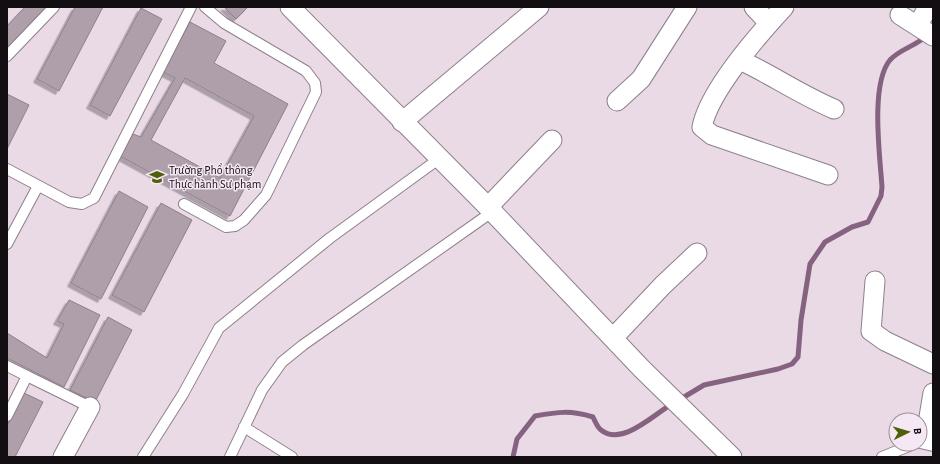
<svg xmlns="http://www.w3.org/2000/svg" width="940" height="464" font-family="'Alegreya Sans',sans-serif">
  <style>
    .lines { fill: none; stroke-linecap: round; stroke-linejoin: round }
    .stream { stroke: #856380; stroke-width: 5 }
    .building { fill: #ae9fab; stroke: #8e808b; fill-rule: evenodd; filter: url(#shadow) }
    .lane-casing { stroke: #8d7f8b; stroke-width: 12 }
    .street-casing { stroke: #8d7f8b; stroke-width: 21 }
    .lane { stroke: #fff; stroke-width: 10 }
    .street { stroke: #fff; stroke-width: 19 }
    .labels { text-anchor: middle; stroke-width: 3; stroke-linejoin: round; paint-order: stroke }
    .poi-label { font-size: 12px; fill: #130e12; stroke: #f6e7f4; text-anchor: start }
  </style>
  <defs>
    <filter id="shadow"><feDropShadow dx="-3.5" dy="3.5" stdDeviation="0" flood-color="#0004"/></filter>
  </defs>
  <rect width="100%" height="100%" fill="#e9dae6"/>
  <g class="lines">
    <g class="stream">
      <path d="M679 400 704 385 778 369 792 364 798 357 801 320 810 264 825 242 852 227 868 222 881 196 882 187C880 156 870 84 890 60 900 49 916 46 926 36"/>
      <path d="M513 457 517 439 535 416C558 412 570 410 593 417 595 421 597 427 601 430 622 447 654 414 672 404"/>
    </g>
  </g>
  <g class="building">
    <path d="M25 7H46L7 48V26Z"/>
    <path d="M75 7H103L59 91 37 79Z"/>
    <path d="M224 7H248L236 19Z"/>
    <path d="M141 8 162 19 110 116 90 105Z"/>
    <path d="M190 22 226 41 214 63 288 104 230 216 120 156 133 134 141 137 175 78 163 72ZM185 78 254 116 220 178 151 140Z"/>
    <path d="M7 94 29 105 7 149Z"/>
    <path d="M119 191 148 207 101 299 71 283Z"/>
    <path d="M161 203 192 220 144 312 112 295Z"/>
    <path d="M69 300 100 315 64 387 7 358V333L47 358 64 324 57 321Z"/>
    <path d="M108 317 132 330 95 402 70 390Z"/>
    <path d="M24 393 43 402 15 457H7V426Z"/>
  </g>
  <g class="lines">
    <g class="lane-casing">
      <g id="lane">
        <path d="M7 56 54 7"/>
        <path d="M7 169 69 202 82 204 94 198 191 7"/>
        <path d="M184 204 226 227 235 226 244 220 266 195 316 92 315 83 306 71 224 23 205 7"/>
        <path d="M7 244 38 186"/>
        <path d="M7 366 27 376 7 416"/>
        <path d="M27 376 90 407"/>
        <path d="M244 427 292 457"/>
        <path d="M920 443 933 446"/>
        <path d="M143 457 183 394 219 328 330 238 440 158"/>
        <path d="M230 457 262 390 282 362 303 345 492 212"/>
        <path d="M882 457 914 444"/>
      </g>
    </g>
    <g class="street-casing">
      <g id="street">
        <path d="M290 7 488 207 642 369 732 457"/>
        <path d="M754 7 769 23"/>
        <path d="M784 7C759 34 709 91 702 127L712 135 828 175"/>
        <path d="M900 15 933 36"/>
        <path d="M918 25 928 7"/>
        <path d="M740 60C772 75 801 95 834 109"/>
        <path d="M617 101 641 79 687 7"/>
        <path d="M402 122 539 7"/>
        <path d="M488 207 552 140"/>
        <path d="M875 281 871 331 885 341 933 364"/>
        <path d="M613 338 663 285 697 253"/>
        <path d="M923 437 927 429 933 393"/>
        <path d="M63 457 90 407"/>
      </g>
    </g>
    <use href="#lane" class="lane"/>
    <use href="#street" class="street"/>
  </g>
  <defs>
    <g id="school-bare" transform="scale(1.2)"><path d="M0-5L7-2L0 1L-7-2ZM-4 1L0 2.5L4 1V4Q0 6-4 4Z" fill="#4f6108" stroke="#f6e7f4" stroke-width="2.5" paint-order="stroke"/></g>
  </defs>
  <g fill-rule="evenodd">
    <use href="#school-bare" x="157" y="177"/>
  </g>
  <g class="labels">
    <g class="poi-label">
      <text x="169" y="174">Trường Phổ thông<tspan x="169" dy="14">Thực hành Sư phạm</tspan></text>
    </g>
  </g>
  <rect width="940" height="464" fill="none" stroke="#130e12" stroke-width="16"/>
  <g transform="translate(908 432) rotate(85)"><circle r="19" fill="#f6e7f4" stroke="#9b909a"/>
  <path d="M0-3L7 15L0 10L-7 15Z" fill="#4f6108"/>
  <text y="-6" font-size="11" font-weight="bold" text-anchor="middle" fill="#130e12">B</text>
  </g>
</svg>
